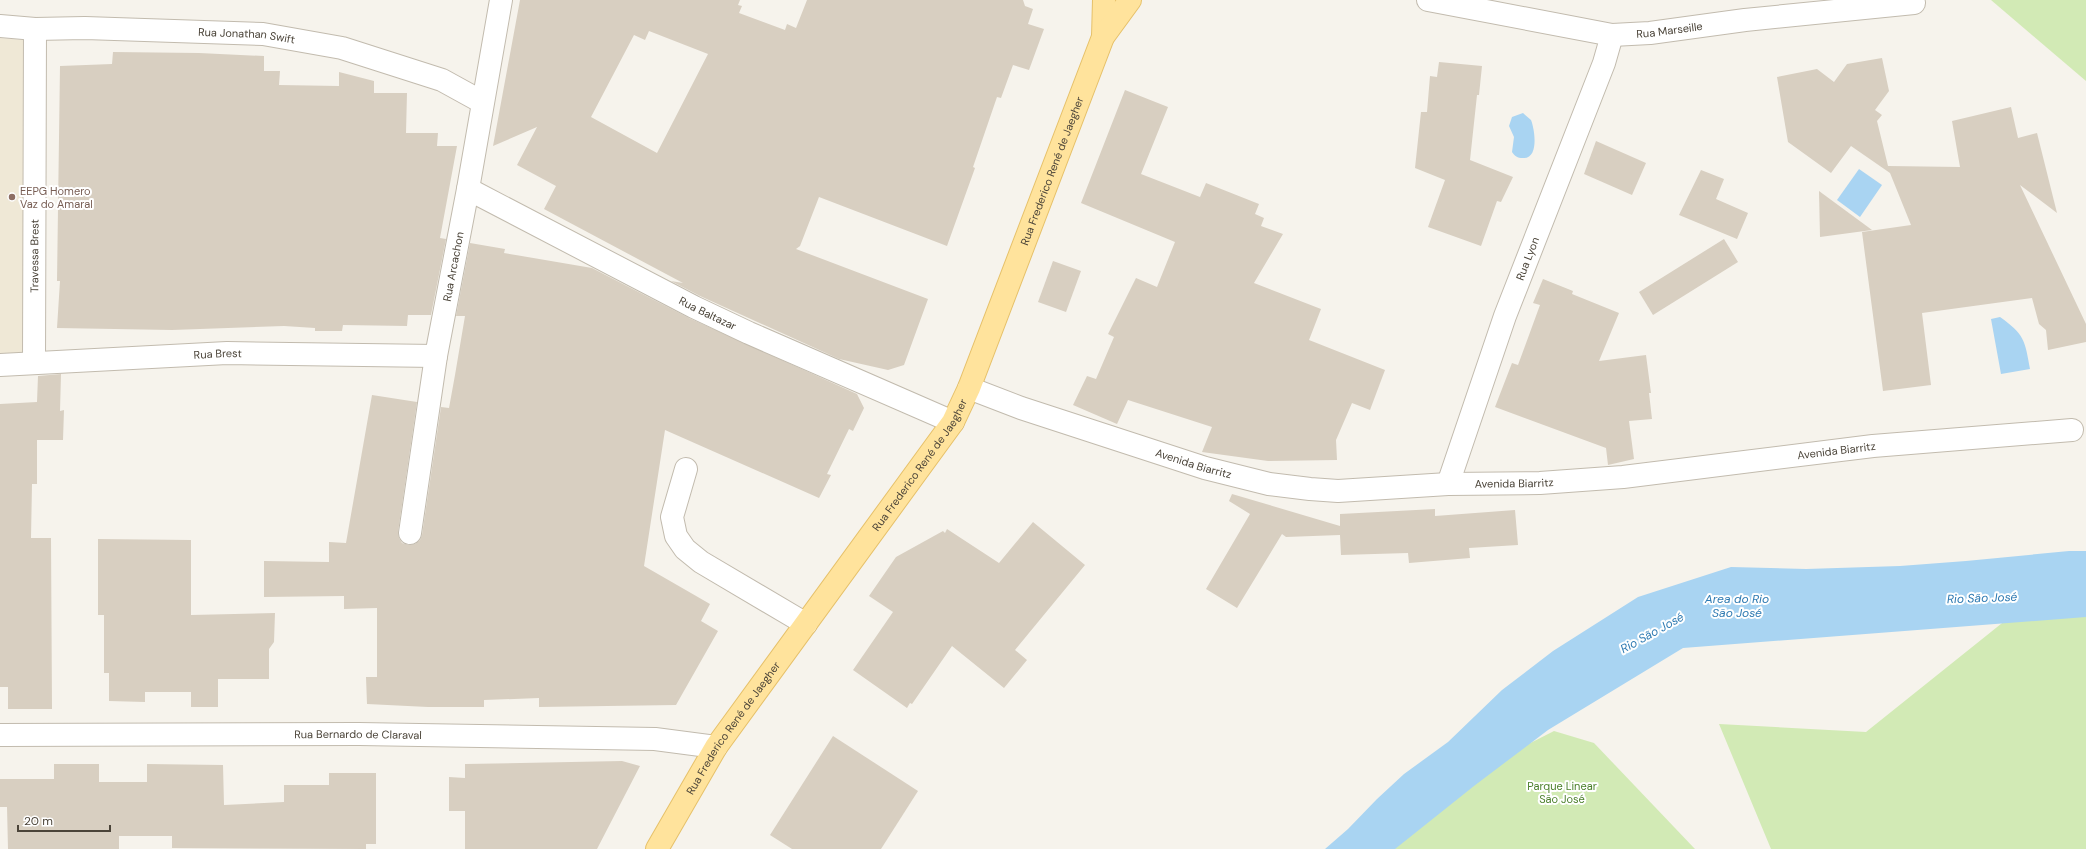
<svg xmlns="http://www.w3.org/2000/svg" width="2086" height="849" font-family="'DM Sans',sans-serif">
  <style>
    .education { fill: #efe8d6 }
    .green { fill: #d2eab5 }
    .water { fill: #a9d4f2 }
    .building { fill: #d8cfc1; fill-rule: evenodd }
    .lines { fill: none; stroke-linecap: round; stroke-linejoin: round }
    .minor-casing { stroke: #c2bbae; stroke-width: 24 }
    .major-casing { stroke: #e6c16a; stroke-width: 24 }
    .minor { stroke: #fff; stroke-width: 22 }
    .major { stroke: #ffe39c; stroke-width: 22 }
    .education-dot { fill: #8d6e63; stroke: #fff; stroke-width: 1.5 }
    .labels { text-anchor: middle; stroke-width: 4; stroke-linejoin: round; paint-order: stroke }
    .street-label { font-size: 11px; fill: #4b4439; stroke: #fff }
    .education-label { font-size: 11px; fill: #785e54; stroke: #fff; text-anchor: start }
    .park-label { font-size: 11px; fill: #4a7f2a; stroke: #fff }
    .water-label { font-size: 12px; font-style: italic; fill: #2e7ab2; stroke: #fff }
  </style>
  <rect width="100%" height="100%" fill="#f6f3ec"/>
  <path class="education" d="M0 38 24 40 25 354 0 355Z"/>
  <g class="green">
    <path d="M1991 0H2086V81Z"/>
    <path d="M2086 556V849H1771L1719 724 1866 732Z"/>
    <path d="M1554 731 1594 743 1695 849H1375L1503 757Z"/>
  </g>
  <g class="water">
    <path d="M1523 113 1531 120C1535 130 1539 159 1523 158 1517 158 1515 156 1512 152L1514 137 1509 126 1512 117Z"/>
    <path d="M1859 169 1882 185 1860 217 1837 200Z"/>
    <path d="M2000 317C2024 334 2025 340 2030 369L2001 374 1991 319Z"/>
    <path d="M2069 551H2086V617L1683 648 1548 730 1474 786 1395 849H1325L1348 829 1377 799 1404 774 1448 742 1502 690 1553 651 1638 597 1731 567 1806 569 1900 566 1966 561Z"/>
  </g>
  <g class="building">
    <path d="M520 0H740L738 5 742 6 739 13 785 30 787 24 796 28 807 0H1023L1025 6 1033 9 1028 24 1044 29 1029 70 1013 65 1001 98 997 97 973 167 975 168 947 246 819 197 800 246 796 249 928 299 904 365 888 370 839 359 700 296 671 281 683 283 544 209 556 186 517 165 537 127 493 146ZM649 31 708 54 657 153 591 117 634 35 645 40Z"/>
    <path d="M113 52 199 53 264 56V71H280L279 85 339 86V72L374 81V93H407L406 133H438L437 146H457L440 238 446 239 431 315H408L407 326 343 325 342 331H315V328L284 326 172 330 57 328 60 281H57L60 66 112 64Z"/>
    <path d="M1882 58 1889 91 1875 110 1882 115 1877 121 1888 166 1960 167 1952 121 2011 107 2018 138 2037 133 2057 213 2020 185 2086 324V342L2048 350 2046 330 2039 324 2032 298 1922 313 1931 385 1883 391 1862 232 1911 225 1890 173 1851 146 1831 173 1788 142 1777 77 1817 69 1834 82 1847 64Z"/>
    <path d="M1439 62 1482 66 1479 95H1477L1470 160 1513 177 1501 202 1497 201 1481 246 1428 227 1445 180 1415 168 1421 112H1427L1430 76 1437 77Z"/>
    <path d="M1125 90 1168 107 1141 174 1200 197 1206 183 1259 204 1255 214 1264 218 1261 226 1283 234 1254 283 1321 309 1309 340 1385 370 1370 410 1352 403 1336 440 1337 460 1268 461 1202 452 1212 427 1128 400 1117 424 1073 405 1087 376 1096 379 1114 337 1108 334 1136 278 1157 287 1175 242 1081 203Z"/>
    <path d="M1596 141 1646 163 1632 195 1584 174Z"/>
    <path d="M1701 170 1724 179 1716 199 1748 213 1737 239 1679 215Z"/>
    <path d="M1819 191 1872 230 1820 237Z"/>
    <path d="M1724 239 1738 262 1653 315 1639 292Z"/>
    <path d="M470 243 505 249 504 253 592 268 689 318 857 394 864 408 853 431 849 429 827 474 831 475 819 498 665 430 644 566 710 604 701 621 718 631 676 705 539 707V698L484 700V707H428L367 704 366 677H377V608L344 609V596L264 597V561L329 562V542L346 543 372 395 417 402 398 532 399 538 402 543 408 545 415 544 420 540 422 535 441 407 449 408 455 375 465 316H456Z"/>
    <path d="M1053 261 1081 271 1066 312 1038 302Z"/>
    <path d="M1543 279 1573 291 1572 294 1619 313 1599 361 1646 355 1651 393H1649L1652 419 1629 421 1634 459 1608 465 1606 448 1495 407 1512 363 1518 365 1540 305 1533 303Z"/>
    <path d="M61 374 60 411 64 410 63 440H37V484H32L31 538H51L52 709H8V687H0V404L37 402 38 376Z"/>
    <path d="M1232 494 1340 526V514L1435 509V516L1515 510 1518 545 1469 548 1470 558 1409 563 1408 553 1341 555 1340 535 1286 537 1282 534 1237 608 1206 589 1250 514 1229 501Z"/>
    <path d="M1033 522 1085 565 1015 650 1027 660 1004 688 952 646 912 704 910 703 907 708 853 670 893 612 869 596 896 557 943 531 945 533 947 529 999 563Z"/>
    <path d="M98 539 191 540V615L275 613 274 642 269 649V679H218V707H191V692H145V702L109 701V673H104V615H98Z"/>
    <path d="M833 736 918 791 881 849H792L770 835Z"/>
    <path d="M622 761 640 766 597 849H465V811H449V777L465 778V764Z"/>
    <path d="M54 764H99V782H147V764L223 765 224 805 284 802V785H329V773H376V844H366V849L172 848V836H119V849H8L7 807H0V779H54Z"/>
  </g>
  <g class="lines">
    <g class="minor-casing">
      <g id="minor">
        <path id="s1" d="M1428 0 1612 35 1650 33 1745 20 1914 3"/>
        <path id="s2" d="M0 26 35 29 85 28 263 34 342 48 442 80 482 102"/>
        <path id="s3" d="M468 189 694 307 749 333 953 422"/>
        <path id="s4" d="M34 362 35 29"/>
        <path id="s5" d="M0 365 227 353 436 356"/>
        <path id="s6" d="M969 388 1021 408 1205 468 1269 484 1310 489 1338 491 1448 484 1540 483 1623 477 1873 446 2072 430"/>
        <path d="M686 469 672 517 676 536 685 549 701 562 806 624"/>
        <path id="s7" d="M1448 484 1505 316 1604 63 1612 35"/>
        <path id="s8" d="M410 533 436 356 468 189 501 0"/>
        <path id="s9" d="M0 735 359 734 655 739 716 747"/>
      </g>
    </g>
    <g class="major-casing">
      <g id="major">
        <path d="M1103 37 1104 0"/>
        <path id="s10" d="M657 849 716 747 953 422 969 388 1103 37 1130 0"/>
      </g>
    </g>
    <use href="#minor" class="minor"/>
    <use href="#major" class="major"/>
  </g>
  <circle class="education-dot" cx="12" cy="197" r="4"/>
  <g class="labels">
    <g class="street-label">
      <text dy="4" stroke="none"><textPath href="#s1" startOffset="245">Rua Marseille</textPath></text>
      <text dy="4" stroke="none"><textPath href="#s2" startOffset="247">Rua Jonathan Swift</textPath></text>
      <text dy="4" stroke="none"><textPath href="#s10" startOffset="790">Rua Frederico René de Jaegher</textPath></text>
      <text dy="4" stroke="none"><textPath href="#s4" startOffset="106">Travessa Brest</textPath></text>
      <text dy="4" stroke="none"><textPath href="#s7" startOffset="239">Rua Lyon</textPath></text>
      <text dy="4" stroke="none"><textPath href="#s8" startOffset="270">Rua Arcachon</textPath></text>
      <text dy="4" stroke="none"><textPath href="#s3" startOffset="270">Rua Baltazar</textPath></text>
      <text dy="4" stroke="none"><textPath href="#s5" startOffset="218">Rua Brest</textPath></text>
      <text dy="4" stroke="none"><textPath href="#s6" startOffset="885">Avenida Biarritz</textPath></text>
      <text dy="4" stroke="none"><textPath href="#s6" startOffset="237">Avenida Biarritz</textPath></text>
      <text dy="4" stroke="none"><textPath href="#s10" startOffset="466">Rua Frederico René de Jaegher</textPath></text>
      <text dy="4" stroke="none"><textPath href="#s6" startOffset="561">Avenida Biarritz</textPath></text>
      <text dy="4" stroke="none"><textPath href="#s10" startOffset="143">Rua Frederico René de Jaegher</textPath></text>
      <text dy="4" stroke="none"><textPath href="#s9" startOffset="358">Rua Bernardo de Claraval</textPath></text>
    </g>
    <g class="education-label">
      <text x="20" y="195">EEPG Homero<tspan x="20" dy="13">Vaz do Amaral</tspan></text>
    </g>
    <g class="park-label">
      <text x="1562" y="790">Parque Linear<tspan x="1562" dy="13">São José</tspan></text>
    </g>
    <g class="water-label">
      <text transform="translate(1982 598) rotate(-2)" y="4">Rio São José</text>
      <text x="1737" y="603">Area do Rio<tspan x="1737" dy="14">São José</tspan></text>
      <text transform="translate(1652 633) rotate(-29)" y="4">Rio São José</text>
    </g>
  </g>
  <path d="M18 825v6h92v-6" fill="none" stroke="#4b4439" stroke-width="2"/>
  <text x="24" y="825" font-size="12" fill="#4b4439" stroke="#ffffff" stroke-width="3" paint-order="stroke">20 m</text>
</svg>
